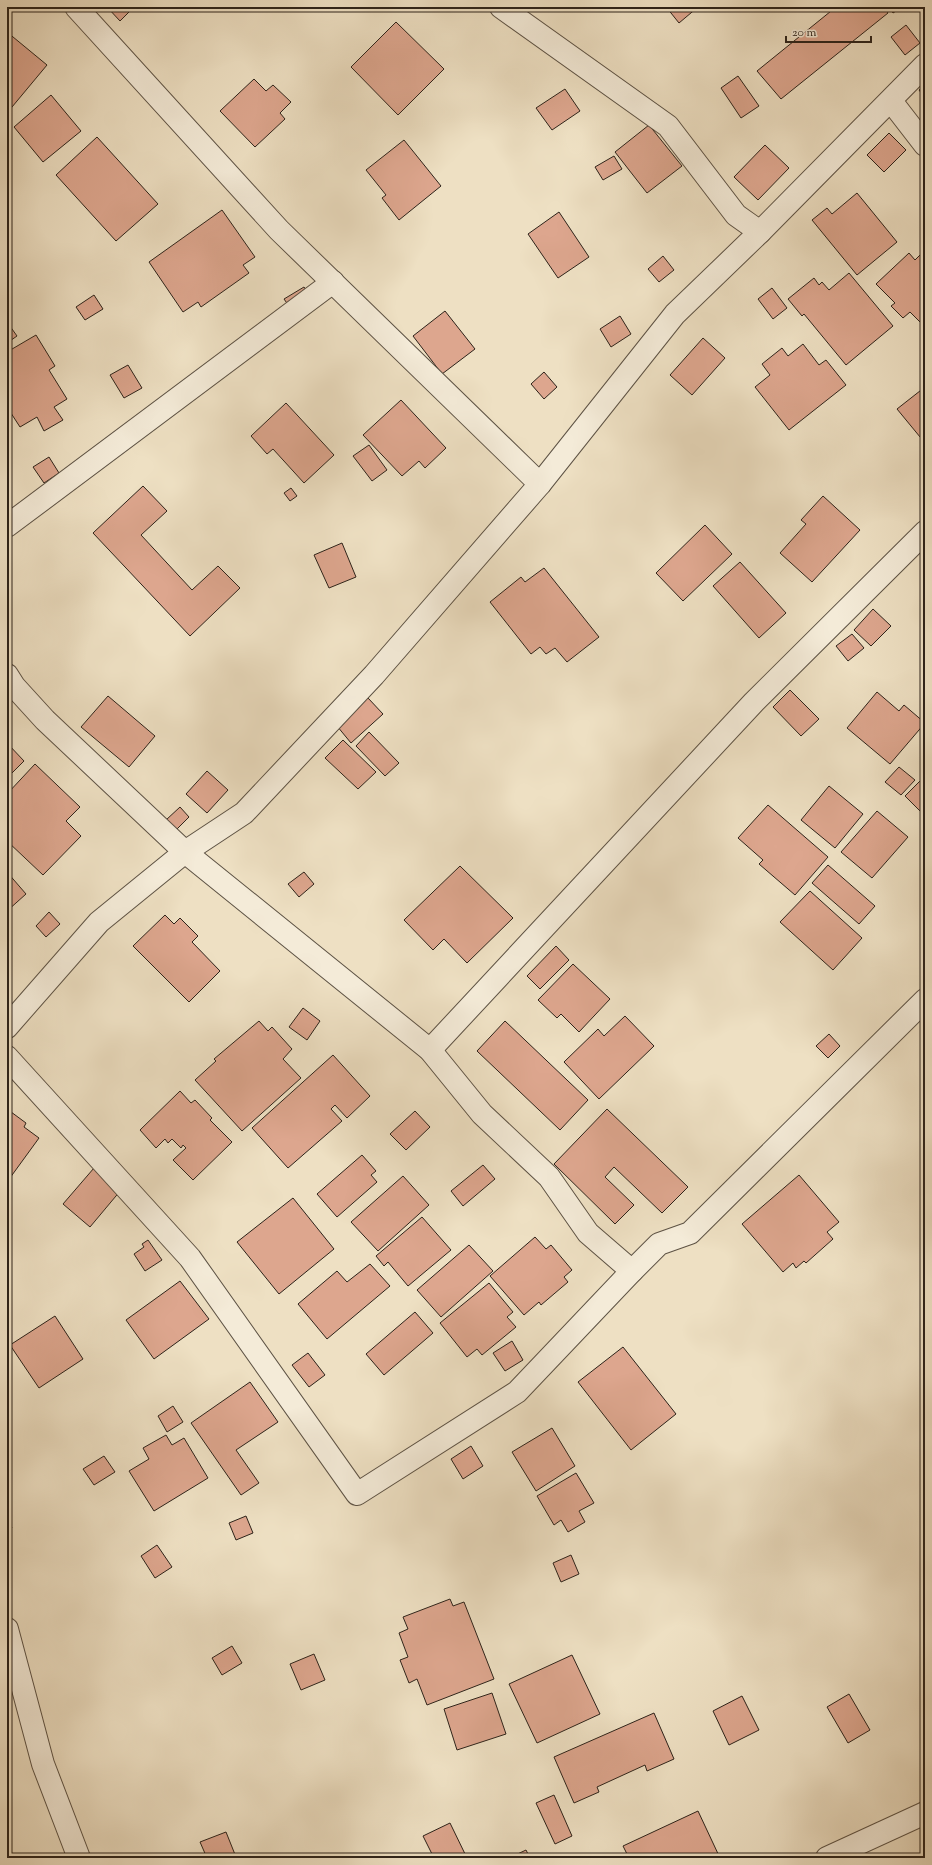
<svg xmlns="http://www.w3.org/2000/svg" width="932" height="1865" font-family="'Sorts Mill Goudy',serif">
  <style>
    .building { fill: #dda68e; stroke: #2d231a }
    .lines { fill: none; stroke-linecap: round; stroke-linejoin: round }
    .minor-casing { stroke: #5d5244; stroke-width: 24 }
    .minor { stroke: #f4ebd8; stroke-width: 22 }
  </style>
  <rect width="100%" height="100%" fill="#eee0c3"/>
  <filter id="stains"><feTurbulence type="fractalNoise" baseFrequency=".005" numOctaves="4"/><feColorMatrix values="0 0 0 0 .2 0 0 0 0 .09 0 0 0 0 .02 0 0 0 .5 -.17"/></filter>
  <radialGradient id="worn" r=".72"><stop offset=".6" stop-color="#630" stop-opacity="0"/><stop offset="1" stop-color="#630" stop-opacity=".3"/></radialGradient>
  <g class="building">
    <path d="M107 7H134L120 21Z"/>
    <path d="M669 7H698L679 23 667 8Z"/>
    <path d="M836 7H884L888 13 781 99 757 71Z"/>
    <path d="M889 7H902L893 13Z"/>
    <path d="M920 7H925V14Z"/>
    <path d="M396 22 444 69 398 115 351 67Z"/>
    <path d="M906 25 920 43 905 55 891 37Z"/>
    <path d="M7 32 47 65 7 113Z"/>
    <path d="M738 76 759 106 741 118 721 88Z"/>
    <path d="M254 79 266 91 273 85 291 102 280 113 285 119 255 147 220 111Z"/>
    <path d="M925 85V98L919 90Z"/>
    <path d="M565 89 580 111 552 130 536 108Z"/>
    <path d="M51 95 81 131 43 162 14 127Z"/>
    <path d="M649 125 682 166 647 193 615 152Z"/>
    <path d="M889 133 906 150 884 172 867 155Z"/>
    <path d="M97 137 158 204 116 241 56 175Z"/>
    <path d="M404 140 441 186 399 220 382 198 386 195 366 170Z"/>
    <path d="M765 145 789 168 758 200 734 177Z"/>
    <path d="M614 156 622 169 603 180 595 167Z"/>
    <path d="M857 193 897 242 857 275 812 220 827 208 832 214Z"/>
    <path d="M222 210 255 257 243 265 249 273 201 307 198 302 183 312 149 262Z"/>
    <path d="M559 212 589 257 558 278 528 234Z"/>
    <path d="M925 250V327L910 312 903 318 891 306 895 303 876 284 909 253 915 260Z"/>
    <path d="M663 256 674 270 659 282 648 269Z"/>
    <path d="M849 273 893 326 846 365 804 314 802 316 788 299 814 278 819 285 822 282 829 290Z"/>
    <path d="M304 287 311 297 291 309 284 299Z"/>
    <path d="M772 288 787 308 773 319 758 299Z"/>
    <path d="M94 295 103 309 85 320 76 307Z"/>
    <path d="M445 311 475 349 442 374 413 336Z"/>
    <path d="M620 316 631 334 611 347 600 329Z"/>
    <path d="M7 322 17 336 7 343Z"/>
    <path d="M36 335 55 366 49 370 67 399 54 407 63 420 44 431 37 417 20 427 7 407V352Z"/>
    <path d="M703 338 725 358 692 395 670 375Z"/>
    <path d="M925 340V350L920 345Z"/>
    <path d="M803 344 819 365 826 360 846 385 789 430 755 387 770 375 762 364 782 348 788 356Z"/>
    <path d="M128 365 142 388 124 398 110 375Z"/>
    <path d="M544 372 557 387 544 399 531 384Z"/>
    <path d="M925 387V443L897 409Z"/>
    <path d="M401 400 446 448 425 468 419 461 402 476 363 435Z"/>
    <path d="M286 403 334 455 304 483 273 449 267 454 251 436Z"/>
    <path d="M369 445 387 470 372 481 353 456Z"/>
    <path d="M49 457 59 473 44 483 33 467Z"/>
    <path d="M143 486 167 511 141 535 192 590 218 566 240 588 190 636 93 533Z"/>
    <path d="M291 488 297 496 290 501 284 493Z"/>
    <path d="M823 496 860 530 812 582 780 553 806 524 801 520Z"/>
    <path d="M705 525 732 554 683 601 656 573Z"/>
    <path d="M342 543 356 577 329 588 314 555Z"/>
    <path d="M740 562 786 613 759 638 713 586Z"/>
    <path d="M544 568 599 637 567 662 555 648 546 654 540 647 531 654 490 602 521 577 525 582Z"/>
    <path d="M873 609 891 626 871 646 854 630Z"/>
    <path d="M852 634 864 648 848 661 836 646Z"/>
    <path d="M790 690 819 719 801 736 773 707Z"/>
    <path d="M877 692 899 711 904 705 925 723 890 764 847 728Z"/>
    <path d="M108 696 155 736 129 767 81 727Z"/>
    <path d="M368 698 383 714 351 743 337 726Z"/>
    <path d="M369 732 399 763 385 776 356 746Z"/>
    <path d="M343 740 376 772 358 789 325 758Z"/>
    <path d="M7 743 24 761 7 778Z"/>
    <path d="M35 764 80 807 66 821 81 836 43 875 7 841V794Z"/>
    <path d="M899 767 915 780 901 795 885 782Z"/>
    <path d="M207 771 228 790 207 813 186 794Z"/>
    <path d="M923 778 925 780V816L905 796Z"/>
    <path d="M829 786 863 814 835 848 801 820Z"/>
    <path d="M768 805 828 857 795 895 759 864 763 860 738 838Z"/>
    <path d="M180 807 189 817 176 830 166 820Z"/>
    <path d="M877 811 908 837 872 878 841 852Z"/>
    <path d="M828 865 875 906 859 924 812 883Z"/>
    <path d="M460 866 513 918 467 963 444 939 433 950 404 920Z"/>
    <path d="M7 872 26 894 7 911Z"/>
    <path d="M304 872 314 884 299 897 288 884Z"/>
    <path d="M810 891 862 938 833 970 780 922Z"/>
    <path d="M49 912 60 924 46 937 36 926Z"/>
    <path d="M165 915 174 924 180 918 198 936 192 942 220 971 189 1002 133 946Z"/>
    <path d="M556 946 569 960 540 989 527 976Z"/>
    <path d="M573 964 610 999 579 1032 561 1014 557 1018 538 1000Z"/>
    <path d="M303 1008 320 1021 307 1040 289 1027Z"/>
    <path d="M625 1016 654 1046 599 1099 564 1062 598 1029 604 1036Z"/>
    <path d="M259 1021 268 1031 272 1027 292 1049 283 1059 301 1078 242 1131 195 1080 216 1061 214 1059Z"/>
    <path d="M505 1021 588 1100 560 1130 477 1051Z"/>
    <path d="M829 1034 840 1046 828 1058 816 1046Z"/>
    <path d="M333 1055 370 1096 347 1118 335 1105 331 1109 342 1121 288 1168 252 1128Z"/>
    <path d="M180 1091 191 1103 195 1100 212 1118 210 1120 232 1142 193 1180 173 1160 186 1148 183 1145 181 1148 172 1139 168 1143 165 1139 156 1148 140 1130Z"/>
    <path d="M7 1109 26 1123 24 1127 39 1138 7 1182Z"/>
    <path d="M607 1109 688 1187 662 1213 614 1167 605 1177 634 1205 615 1224 554 1164Z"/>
    <path d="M415 1111 430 1127 406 1150 390 1134Z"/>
    <path d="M362 1155 376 1171 371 1175 377 1182 337 1217 317 1194Z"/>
    <path d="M483 1165 495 1179 463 1206 451 1191Z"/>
    <path d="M94 1168 121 1190 90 1227 63 1204Z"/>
    <path d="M799 1175 839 1222 827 1232 833 1239 806 1263 804 1261 796 1268 793 1263 783 1272 742 1224Z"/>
    <path d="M403 1176 429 1205 378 1251 351 1222Z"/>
    <path d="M293 1198 334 1249 279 1294 237 1242Z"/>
    <path d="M422 1217 451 1250 408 1286 388 1262 384 1266 376 1256Z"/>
    <path d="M535 1237 546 1249 551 1245 572 1270 564 1277 568 1282 541 1305 539 1302 524 1315 490 1276Z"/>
    <path d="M148 1240 162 1260 145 1271 134 1254 144 1247 142 1244Z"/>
    <path d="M469 1245 493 1271 441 1317 417 1290Z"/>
    <path d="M370 1264 390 1286 327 1339 298 1304 337 1271 347 1282Z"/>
    <path d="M180 1281 209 1319 154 1359 126 1320Z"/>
    <path d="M489 1283 513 1312 507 1317 516 1327 482 1355 477 1349 467 1357 440 1323Z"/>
    <path d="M415 1312 433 1333 384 1375 366 1354Z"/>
    <path d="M55 1316 83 1359 39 1388 10 1345Z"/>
    <path d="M512 1341 523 1360 505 1371 493 1353Z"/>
    <path d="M623 1347 676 1414 631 1450 578 1382Z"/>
    <path d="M308 1353 325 1375 309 1387 292 1365Z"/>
    <path d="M250 1382 278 1422 236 1450 259 1483 241 1495 191 1423Z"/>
    <path d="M173 1406 183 1422 167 1432 158 1416Z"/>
    <path d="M552 1428 575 1466 536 1491 512 1452Z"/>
    <path d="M166 1435 172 1445 184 1438 208 1478 154 1511 129 1471 149 1459 143 1448Z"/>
    <path d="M471 1446 483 1466 463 1479 451 1459Z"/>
    <path d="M104 1456 115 1472 94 1485 83 1469Z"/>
    <path d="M576 1473 594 1503 579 1511 585 1522 568 1532 561 1520 554 1525 537 1496Z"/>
    <path d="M246 1516 253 1533 236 1540 229 1523Z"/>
    <path d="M7 1519 12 1528 7 1530Z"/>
    <path d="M157 1545 172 1567 155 1578 141 1556Z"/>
    <path d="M571 1555 579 1574 561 1582 553 1563Z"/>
    <path d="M450 1599 453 1606 464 1602 494 1679 427 1705 417 1679 409 1683 400 1660 408 1657 399 1633 408 1629 403 1617Z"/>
    <path d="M232 1646 242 1663 222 1675 212 1658Z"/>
    <path d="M314 1654 325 1680 301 1690 290 1664Z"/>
    <path d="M572 1655 600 1714 537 1743 509 1684Z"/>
    <path d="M492 1693 506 1734 457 1750 444 1709Z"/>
    <path d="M849 1694 870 1730 848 1743 827 1707Z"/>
    <path d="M742 1696 759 1730 729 1745 713 1711Z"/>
    <path d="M654 1713 674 1759 647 1771 645 1765 597 1787 599 1792 574 1803 554 1757Z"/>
    <path d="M554 1795 572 1836 555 1844 536 1803Z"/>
    <path d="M698 1811 720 1858H629L623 1846Z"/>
    <path d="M450 1823 467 1858H434L423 1836Z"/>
    <path d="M226 1832 236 1857 207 1858 200 1842Z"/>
    <path d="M526 1850 530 1858H509Z"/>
  </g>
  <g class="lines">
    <g class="minor-casing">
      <g id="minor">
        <path d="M76 7 279 230 540 484"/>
        <path d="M501 7 668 126 736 215 760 232"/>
        <path d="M891 101 925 145"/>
        <path d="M7 526 333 282"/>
        <path d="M7 675 14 686 45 720 185 852 430 1050 482 1114 549 1177 588 1233 632 1271 659 1244 690 1233 925 1000"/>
        <path d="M7 1027 99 922 185 852 244 813 374 675 540 484 675 314 760 232 925 65"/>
        <path d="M430 1050 754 702 925 532"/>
        <path d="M7 1057 190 1258 357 1494 517 1392 632 1271"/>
        <path d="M7 1629 43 1764 79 1858"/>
        <path d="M827 1858 925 1813"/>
      </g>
    </g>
    <use href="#minor" class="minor"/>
  </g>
  <rect width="932" height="1865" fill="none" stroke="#eee0c3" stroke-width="24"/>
  <rect x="8" y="8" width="916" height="1849" fill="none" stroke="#2d231a" stroke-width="2"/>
  <rect x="12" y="12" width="908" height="1841" fill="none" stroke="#2d231a"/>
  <path d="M786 36v6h85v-6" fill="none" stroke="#2d231a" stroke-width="2"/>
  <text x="792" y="36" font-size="12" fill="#2d231a" stroke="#f4ebd8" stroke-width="3" paint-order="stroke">20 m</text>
  <rect width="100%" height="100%" filter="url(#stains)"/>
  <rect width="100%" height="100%" fill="url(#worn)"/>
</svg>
